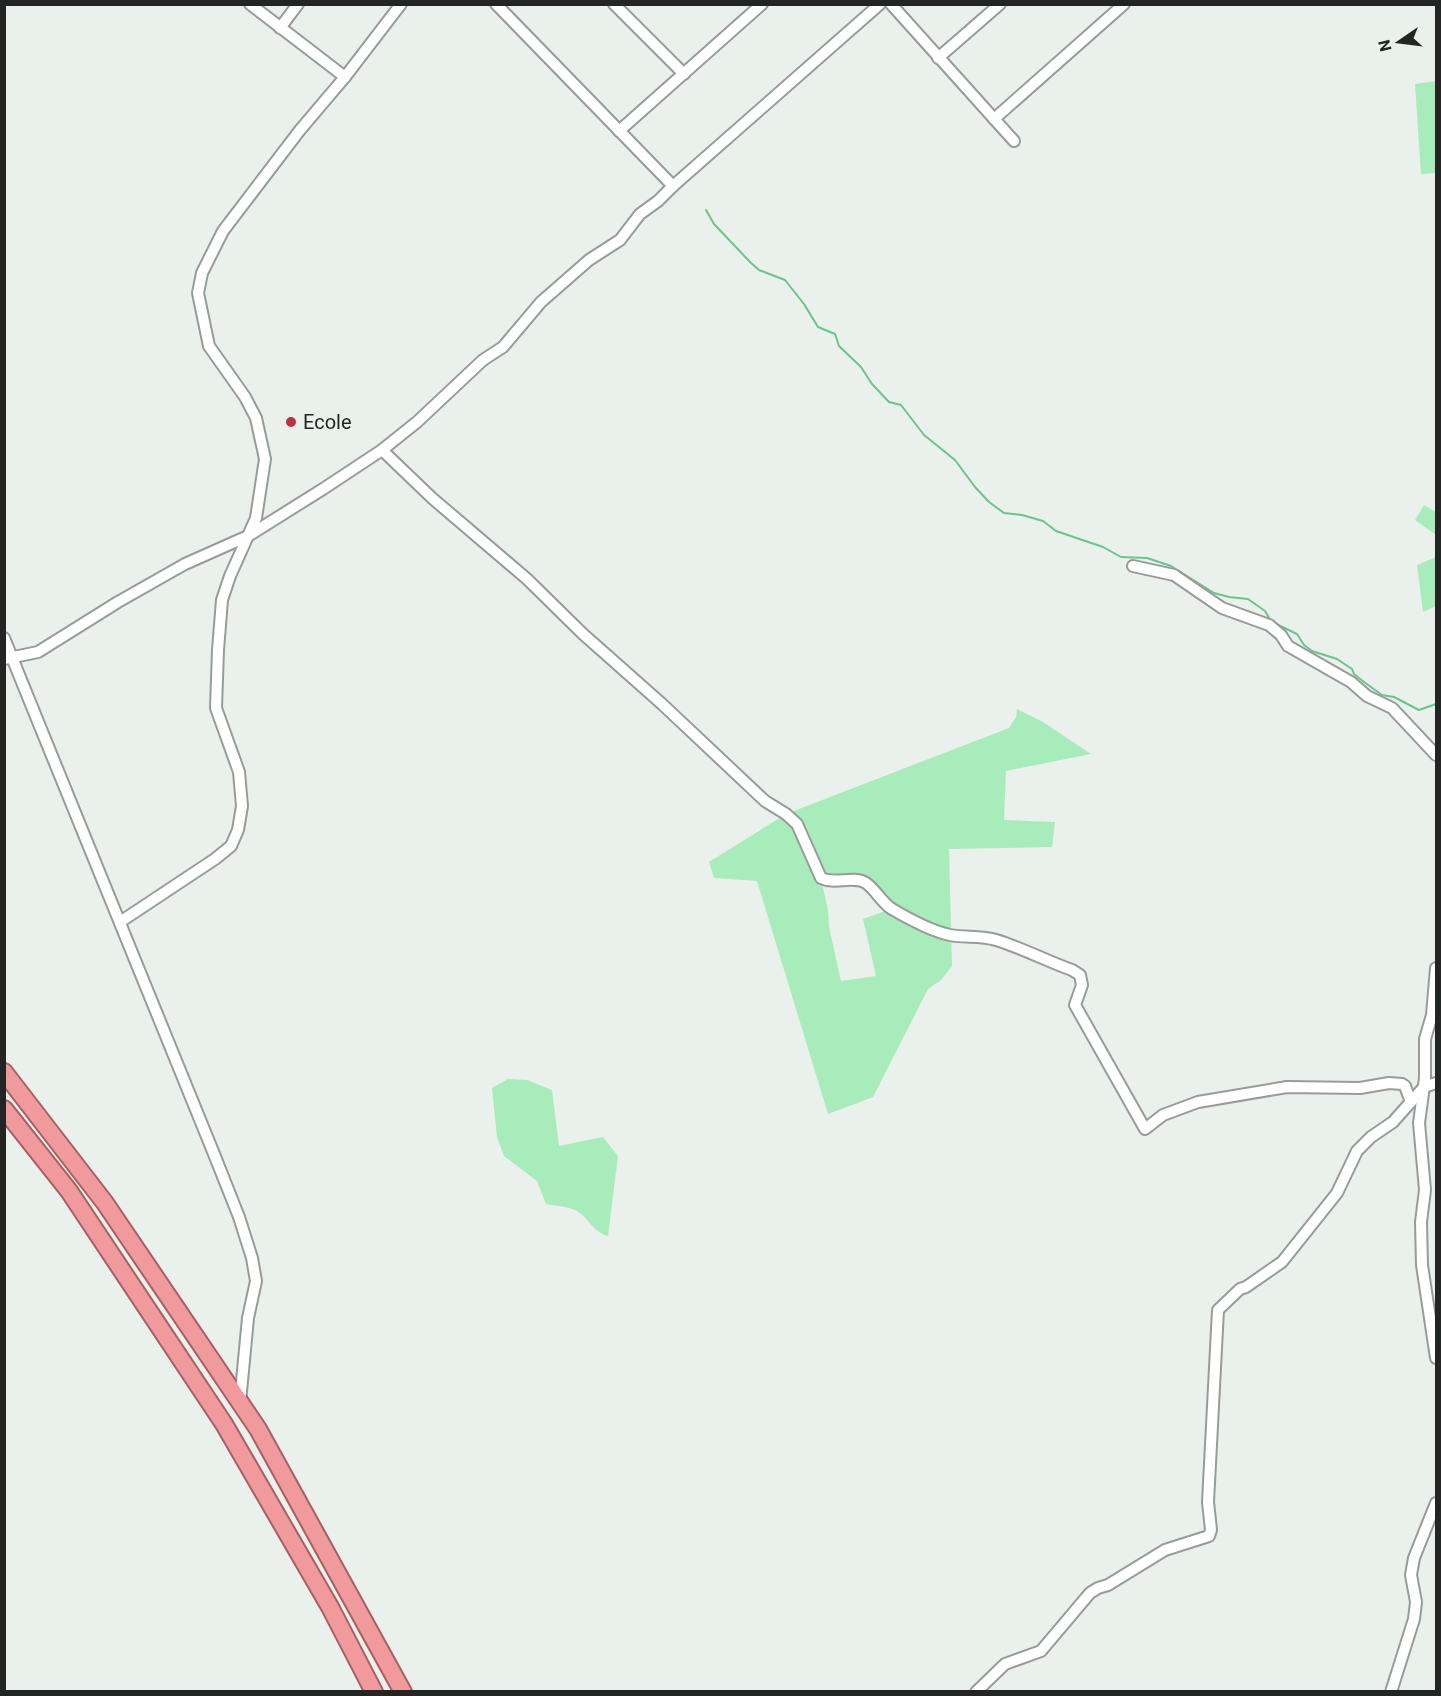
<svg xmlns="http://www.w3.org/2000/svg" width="1441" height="1696" font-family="Roboto,sans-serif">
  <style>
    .green { fill: #a9ecbb; fill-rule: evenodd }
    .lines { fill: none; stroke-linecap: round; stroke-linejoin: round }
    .stream { stroke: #6bc588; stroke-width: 2 }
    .minor-casing { stroke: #979c99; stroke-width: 14 }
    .trunk-casing { stroke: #a66063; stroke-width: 20 }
    .minor { stroke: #fff; stroke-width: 10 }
    .trunk { stroke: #f09a9e; stroke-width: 16 }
    .poi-dot { fill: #bf2e43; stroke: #eaf0eb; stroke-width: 2 }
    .labels { text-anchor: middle; stroke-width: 4.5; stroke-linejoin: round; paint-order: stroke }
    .poi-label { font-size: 20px; fill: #232524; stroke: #eaf0eb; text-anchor: start }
  </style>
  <rect width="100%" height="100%" fill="#eaf0eb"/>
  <g class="green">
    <path d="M1436 81V173L1421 174 1415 84Z"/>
    <path d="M1424 505 1436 512V535L1415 520Z"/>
    <path d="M1436 557V606L1423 612 1417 565Z"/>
    <path d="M1017 709 1043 722 1091 754 1006 771 1004 820 1055 822 1052 847 949 849 952 966 941 980 928 989 873 1097 828 1114 757 881 714 878 709 862 786 814 1009 728 1016 717ZM821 879 866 884 891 909 863 919 876 976 841 981 829 927 828 910Z"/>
    <path d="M508 1079 527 1080 552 1090 559 1146 603 1137 618 1156 608 1236C591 1231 589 1217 575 1210 566 1206 555 1206 546 1204L537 1181 504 1156 497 1137 492 1088Z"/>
  </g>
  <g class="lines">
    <g class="stream">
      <path d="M706 210 714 224 751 263 759 270 785 280 804 304 818 327 835 334 839 346 861 367 872 384 889 402 901 405 924 435 955 460 975 487 989 502 1004 513 1022 515 1043 521 1056 531 1103 547 1121 557 1147 558 1171 566 1214 593 1229 597 1248 599 1265 611 1271 621"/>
      <path d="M1276 624 1297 634 1304 645 1312 651 1337 659 1352 669 1354 674 1364 682 1382 695 1394 697 1419 710 1436 704"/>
    </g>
    <g class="minor-casing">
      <g id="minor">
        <path d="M250 4 345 77"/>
        <path d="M496 4 673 186"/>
        <path d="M614 4 684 74"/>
        <path d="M891 4 1014 141"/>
        <path d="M280 28 298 4"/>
        <path d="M938 58 1000 4"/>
        <path d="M994 119 1124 4"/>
        <path d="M619 131 762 4"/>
        <path d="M382 450 432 498 527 579 583 634 662 704 765 801 786 814 797 824 821 878C835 885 853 875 866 883 876 890 881 902 892 909 909 919 931 931 950 935 965 938 981 935 996 940 1022 948 1047 961 1072 970L1080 975 1082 985 1075 1005 1145 1129 1163 1115 1198 1102 1287 1087 1360 1088 1389 1083 1402 1084 1405 1086 1411 1102"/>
        <path d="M1133 566 1174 575 1222 608 1269 625 1281 635 1288 646 1351 682 1367 696 1392 708 1436 755"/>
        <path d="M4 638 214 1154 239 1217 252 1258 256 1281 248 1318 240 1402"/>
        <path d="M4 659 38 652 118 602 185 564 248 536 323 489 382 450 417 422 483 360 503 347 541 302 589 260 620 240 640 214 658 201 673 186 880 4"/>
        <path d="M120 922 215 859 231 846 238 830 242 806 239 772 216 708 218 650 222 600 230 576 256 518 265 459 256 418 245 397 209 346 198 293 202 273 223 231 300 130 345 77 401 4"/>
        <path d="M1436 968 1432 1015 1425 1039V1078L1419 1123 1425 1190 1421 1222 1422 1265 1436 1358"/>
        <path d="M976 1692 1005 1664 1041 1651 1090 1593 1098 1588 1108 1585 1165 1550 1209 1536 1211 1530 1208 1502 1218 1310 1240 1289 1246 1287 1282 1262 1337 1193 1357 1151 1371 1137 1393 1122 1424 1087 1436 1083"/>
        <path d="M1391 1692 1414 1619 1416 1602 1411 1575 1414 1558 1436 1503"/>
      </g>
    </g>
    <g class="trunk-casing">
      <g id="trunk">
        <path d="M4 1072 105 1203 258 1429 403 1692"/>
        <path d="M4 1109 69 1191 224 1424 330 1607 374 1692"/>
      </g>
    </g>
    <use href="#minor" class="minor"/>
    <use href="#trunk" class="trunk"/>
  </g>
  <circle class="poi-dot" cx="291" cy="422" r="6"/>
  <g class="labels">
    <g class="poi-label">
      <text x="303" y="429">Ecole</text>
    </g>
  </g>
  <rect width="1441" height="1696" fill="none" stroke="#232524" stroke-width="12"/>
  <g transform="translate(1399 42) rotate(256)" stroke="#eaf0eb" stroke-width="4.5" paint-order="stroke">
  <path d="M0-4.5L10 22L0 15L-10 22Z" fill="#232524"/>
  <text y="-9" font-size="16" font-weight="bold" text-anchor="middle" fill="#232524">N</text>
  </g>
</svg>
